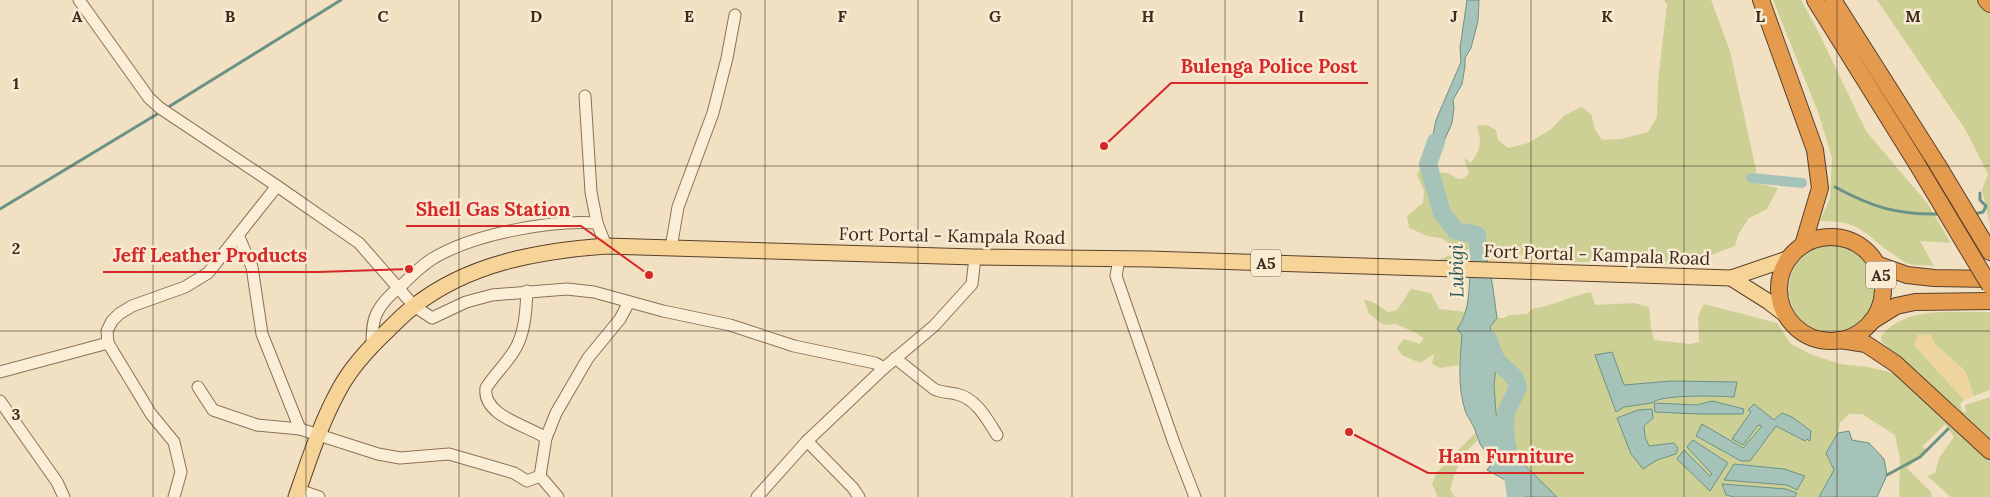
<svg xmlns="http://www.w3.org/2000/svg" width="1990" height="497" font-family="Lora,serif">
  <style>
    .green { fill: #ccd095 }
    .sand { fill: #eed59e }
    .water { fill: #a5c3b9; stroke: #6b9286 }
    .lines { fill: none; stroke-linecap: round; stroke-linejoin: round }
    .stream { stroke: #6b9286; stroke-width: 3 }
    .canal { stroke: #a5c3b9; stroke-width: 10 }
    .river { stroke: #a5c3b9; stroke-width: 18 }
    .minor-casing { stroke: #8c7158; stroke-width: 13 }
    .major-casing { stroke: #593f2d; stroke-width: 17 }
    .highway-casing { stroke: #593f2d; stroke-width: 18 }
    .minor { stroke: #fbeed6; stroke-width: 11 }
    .major { stroke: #f6d498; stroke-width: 15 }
    .highway { stroke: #e59b4e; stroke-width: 16 }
    .highway-bridge-casing { stroke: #593f2d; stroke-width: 18; stroke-linecap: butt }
    .highway-bridge { stroke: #e59b4e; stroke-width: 16 }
    .grid { fill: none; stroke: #3b2a1d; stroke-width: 1; stroke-opacity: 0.55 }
    .labels { text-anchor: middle; stroke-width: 5; stroke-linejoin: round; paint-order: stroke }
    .shield { fill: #f8ebd2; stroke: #746453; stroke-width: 1 }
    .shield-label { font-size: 16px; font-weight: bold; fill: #3b2a1d }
    .street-label { font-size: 18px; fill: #3b2a1d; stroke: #f8ebd2 }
    .water-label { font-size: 19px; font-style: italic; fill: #2c5b56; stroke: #f8ebd2 }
    .grid-label { font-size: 16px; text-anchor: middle; font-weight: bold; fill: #3b2a1d; stroke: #f8ebd2; stroke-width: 5; stroke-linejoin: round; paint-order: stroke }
    .leader { fill: none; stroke: #d62828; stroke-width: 2 }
    .callout-dot { fill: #d62828; stroke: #f8ebd2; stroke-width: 2 }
    .callout-label { font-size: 19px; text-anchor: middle; font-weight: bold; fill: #d62828; stroke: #f8ebd2; stroke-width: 5; stroke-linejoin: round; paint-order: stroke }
  </style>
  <rect width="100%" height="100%" fill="#f1e1c2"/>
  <g class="green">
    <path d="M1664 0H1711L1730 51 1756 170 1755 183 1778 188 1767 209 1749 218 1738 235 1735 246 1681 266 1629 262H1564L1551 256H1526L1517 251 1483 245 1477 235 1474 245 1448 264 1437 261 1452 254 1451 245C1441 236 1440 239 1428 236 1423 235 1416 230 1409 228L1407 216 1423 203 1424 191 1417 175 1423 162 1431 166 1436 172 1447 173 1459 179 1464 178 1469 173 1464 158 1471 163C1481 149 1482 142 1477 126L1487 125 1496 130 1498 140 1508 148 1528 143 1550 130 1565 115 1582 107 1591 114 1595 129 1602 140 1621 139 1648 132 1657 117 1658 81 1667 5Z"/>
    <path d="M1773 0H1801L1816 27 1866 131 1927 203 1951 243 1920 241 1934 266C1926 265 1917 266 1910 264 1905 263 1900 259 1896 256 1864 236 1864 220 1820 221L1830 198 1832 158 1818 112Z"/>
    <path d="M1877 0H1977L1990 12V225L1982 190 1988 174 1965 129Z"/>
    <circle cx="1834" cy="289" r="45"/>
    <path d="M1411 289 1431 293 1439 309 1466 312 1457 329 1462 335 1459 365 1440 368 1432 364 1434 354 1420 363 1402 355 1397 348 1404 339 1420 344 1424 338 1412 331 1396 324 1384 325 1369 314 1364 300 1373 302 1388 312 1397 310Z"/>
    <path d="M1591 292 1595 305 1635 303 1649 307 1651 328 1654 340 1690 344 1699 342 1698 316 1704 304 1777 323 1791 344 1810 354 1840 364 1868 367 1898 374 1990 458V497H1951L1927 476 1935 473 1939 458 1954 437 1945 424 1922 447 1929 450 1907 468 1931 492 1932 497H1899L1900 460 1895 435 1862 414H1849L1840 423 1838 433 1826 453 1834 470 1819 497H1557L1513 454 1503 435 1496 413 1494 385 1497 359 1490 326 1497 318H1504L1509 315 1527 314 1532 309C1553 306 1571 296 1591 292Z"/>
    <path d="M1990 312V390L1974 396 1965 371 1935 344 1914 345 1964 400 1960 404 1962 411 1966 413 1965 405 1990 397V441L1882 342 1881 336C1907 305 1953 313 1990 312Z"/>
    <path d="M1476 432 1477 441C1463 452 1454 472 1450 490L1455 497H1438L1432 484 1437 472Z"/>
  </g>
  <g class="sand">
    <path d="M1483 245 1517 251 1526 256H1551L1564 262 1524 268 1489 265Z"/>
    <path d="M1918 334 1931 335 1935 344 1966 373 1974 396 1964 400 1914 345Z"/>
  </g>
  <g class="water">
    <path d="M1467 0H1479L1478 21 1471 48 1465 58V66L1462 84 1453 100 1454 108 1452 123 1435 161 1431 166 1423 162 1431 146 1436 120 1461 62 1460 48Z"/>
    <path d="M1477 235C1491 259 1493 290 1497 318L1490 327 1497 359 1494 385 1496 413 1503 435 1513 454 1557 497H1524L1509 482 1487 470 1493 462 1494 450 1485 451C1478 442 1479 440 1475 430 1473 424 1469 419 1466 413 1457 388 1460 360 1462 335L1457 329C1471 310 1468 289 1471 265 1472 255 1475 245 1477 235Z"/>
    <path d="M1612 352 1624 385 1672 381 1737 382 1734 397C1720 396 1660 394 1652 403L1624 407 1616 412 1595 355Z"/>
    <path d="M1712 401 1744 409 1743 414H1698L1655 412 1654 403 1697 405Z"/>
    <path d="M1754 404 1774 420 1782 413 1792 417 1811 431 1810 441 1807 439 1805 441 1776 426 1750 461H1741L1696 436 1702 424 1743 448 1762 426 1758 425 1743 445 1732 439 1751 412 1748 410Z"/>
    <path d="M1652 409 1653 418 1644 426 1645 437 1649 446 1674 443 1678 448 1676 454 1657 460 1643 469 1631 454 1617 418 1638 410Z"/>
    <path d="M1849 431 1852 440 1869 443 1884 459 1887 475 1877 497H1819L1834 470 1826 453 1838 433Z"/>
    <path d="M1693 440 1728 463 1710 491 1677 459 1684 450 1710 476 1712 474 1687 447Z"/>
    <path d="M1734 464 1784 469 1805 476 1797 490 1787 485 1724 480Z"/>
    <path d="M1722 484 1786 489 1797 493 1795 497H1734L1726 495Z"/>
  </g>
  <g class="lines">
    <g class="stream">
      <path d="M170 106 341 0"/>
      <path d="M1835 187C1872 207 1897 215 1940 214"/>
      <path d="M0 209 159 113"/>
      <path d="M1974 214 1983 212 1986 206 1980 200V193"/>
      <path d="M1887 475 1920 457 1948 429"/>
    </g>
    <path class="canal" d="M1751 178 1802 183"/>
    <g class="river">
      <path d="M1436 142 1428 164 1442 213 1456 231 1477 235 1479 258"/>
      <path d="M1488 339 1496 360 1515 378 1518 387 1506 413 1505 424 1506 441 1512 468 1516 497"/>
    </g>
    <g class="minor-casing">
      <g id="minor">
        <path d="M79 0 149 98 160 108 277 186 359 243 414 306 432 318 466 302 492 295 567 289 594 292 663 311 730 325 794 346 875 363 884 368"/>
        <path d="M585 96 591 192 597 223 606 246"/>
        <path d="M238 235 252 267 262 334 300 429"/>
        <path d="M671 248 678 207 713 113 727 58 735 15"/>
        <path d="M1119 259 1116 276 1174 443 1195 497"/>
        <path d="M527 291C526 311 525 334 514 351 506 364 494 375 486 388 482 416 529 426 546 438L540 476 558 497"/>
        <path d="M372 345C372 335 372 324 376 315 381 303 393 292 403 284 412 275 421 266 432 259 473 234 549 220 597 223"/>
        <path d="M895 358 934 389C942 393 948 392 956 394 976 398 987 419 997 435"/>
        <path d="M0 372 108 343"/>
        <path d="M198 387 213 410 257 425 300 429 378 454 400 458 449 454 514 473 527 481 540 476"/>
        <path d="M0 401 57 482 64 497"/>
        <path d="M546 438 556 413 588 358 620 319 629 302"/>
        <path d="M807 441 853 488 859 497"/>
        <path d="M299 490 319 497"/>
        <path d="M174 497 181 472 174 442 151 414 108 343 107 331 112 321 119 314 132 306 185 287 208 273 277 186"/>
        <path d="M757 497 807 441 884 368 934 326 972 284 975 257"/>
      </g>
    </g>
    <g class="major-casing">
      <g id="major">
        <path d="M1731 278 1769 302 1787 316"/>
        <path d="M296 497C309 460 321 422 340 388 352 366 370 347 388 330 396 322 404 314 413 307 468 263 539 251 606 246L975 257 1150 259 1731 278 1790 258"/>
      </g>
    </g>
    <g class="highway-casing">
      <g id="highway">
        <path d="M1761 0 1815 150 1820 188 1803 245"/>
        <path d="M1815 0 1917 164"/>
        <path d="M1833 0 1937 164 1990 252"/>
        <path d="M1986 0 1990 4"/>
        <circle cx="1831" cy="289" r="52"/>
        <path d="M1876 264 1907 275 1934 278 1990 279"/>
        <path d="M1872 321 1896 306 1915 302 1990 301"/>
        <path d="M1840 340 1866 344 1896 364 1990 451"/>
      </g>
    </g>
    <use href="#minor" class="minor"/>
    <use href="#major" class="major"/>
    <use href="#highway" class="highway"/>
    <g class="highway-bridge-casing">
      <path id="highway-bridge" d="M1917 164 1990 286"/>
    </g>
    <use href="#highway-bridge" class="highway-bridge"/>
  </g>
  <path class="grid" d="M153 0V497M306 0V497M459 0V497M612 0V497M765 0V497M918 0V497M1072 0V497M1225 0V497M1378 0V497M1531 0V497M1684 0V497M1837 0V497M0 166H1990M0 331H1990"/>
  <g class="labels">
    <g class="shield">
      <rect x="1251" y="249.5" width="30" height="27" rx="4"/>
      <rect x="1866" y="261.5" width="30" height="27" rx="4"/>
    </g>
    <g class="shield-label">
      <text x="1266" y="269">A5</text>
      <text x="1881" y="281">A5</text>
    </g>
    <g class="street-label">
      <text transform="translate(952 236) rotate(1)" y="6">Fort Portal - Kampala Road</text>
      <text transform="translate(1597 255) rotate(2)" y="6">Fort Portal - Kampala Road</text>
    </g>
    <g class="water-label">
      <text transform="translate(1456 271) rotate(-91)" y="7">Lubigi</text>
    </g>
  </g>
  <g class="grid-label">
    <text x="77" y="22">A</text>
    <text x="230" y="22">B</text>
    <text x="383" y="22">C</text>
    <text x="536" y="22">D</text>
    <text x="689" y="22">E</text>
    <text x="842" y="22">F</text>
    <text x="995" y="22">G</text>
    <text x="1148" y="22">H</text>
    <text x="1301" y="22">I</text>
    <text x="1454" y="22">J</text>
    <text x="1607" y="22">K</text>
    <text x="1760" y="22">L</text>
    <text x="1913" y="22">M</text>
    <text x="16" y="89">1</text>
    <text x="16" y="254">2</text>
    <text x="16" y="420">3</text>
  </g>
  <path class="leader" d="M1104 146L1171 83H1368M649 275L581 226H406M409 269L318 272H103M1349 432L1428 473H1584"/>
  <g class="callout-dot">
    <circle cx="1104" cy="146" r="5"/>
    <circle cx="649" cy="275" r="5"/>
    <circle cx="409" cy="269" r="5"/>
    <circle cx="1349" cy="432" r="5"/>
  </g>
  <g class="callout-label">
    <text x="1269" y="73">Bulenga Police Post</text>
    <text x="493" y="216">Shell Gas Station</text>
    <text x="210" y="262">Jeff Leather Products</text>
    <text x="1506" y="463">Ham Furniture</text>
  </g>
</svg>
